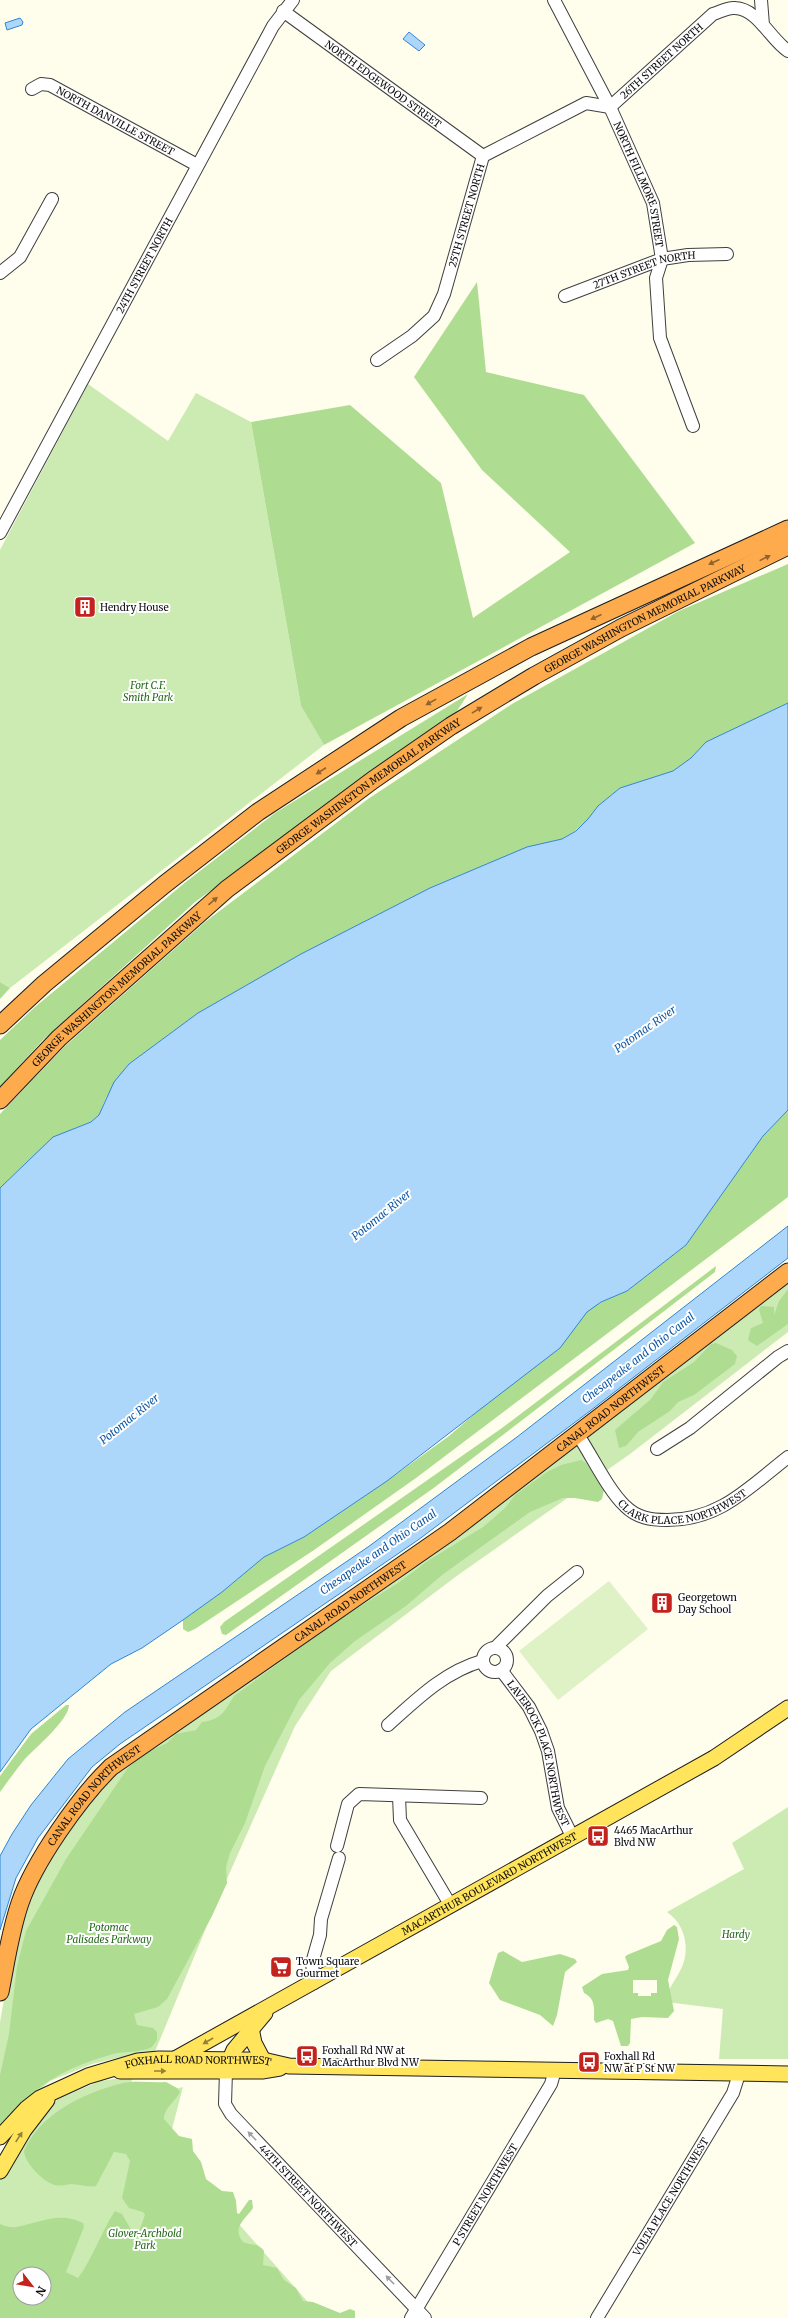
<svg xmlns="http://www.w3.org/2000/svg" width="788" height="2318" font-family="Merriweather,serif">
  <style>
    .green { fill: #ccebb3 }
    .forest { fill: #aedd92; fill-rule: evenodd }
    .pitch { fill: #dff2c6 }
    .water { fill: #add7fa; stroke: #3086d5 }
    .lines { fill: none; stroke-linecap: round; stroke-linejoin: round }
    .minor-casing { stroke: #3f3f3f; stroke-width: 14 }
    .major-casing { stroke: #1d1d1d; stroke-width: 17 }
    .highway-casing { stroke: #1d1d1d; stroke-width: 19 }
    .minor { stroke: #fff; stroke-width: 12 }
    .major { stroke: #ffe45c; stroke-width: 15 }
    .highway { stroke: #fdab4c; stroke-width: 17 }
    .oneway { fill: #91632f }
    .oneway2 { fill: #928338 }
    .oneway3 { fill: #9e9e9e }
    .labels { text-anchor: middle; stroke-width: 4; stroke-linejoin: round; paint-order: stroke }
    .street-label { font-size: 10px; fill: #0c0c0c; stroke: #fff }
    .poi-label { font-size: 10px; fill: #0c0c0c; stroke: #fff; text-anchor: start }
    .park-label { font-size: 10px; font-style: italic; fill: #236819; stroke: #fff }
    .water-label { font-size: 11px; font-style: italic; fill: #0f58a5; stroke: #fff }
  </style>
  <rect width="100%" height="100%" fill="#fffdec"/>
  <g class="green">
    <path d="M88 384 168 441 196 393 251 422 301 706 324 745 10 988 0 982V550Z"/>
    <path d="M788 1279V1332L630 1454 458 1575 331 1671 295 1726 218 1899 154 2054 117 2058 92 2064 50 2081 8 2117 0 2127V2022L15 1937 26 1901 49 1856 112 1773Z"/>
    <path d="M788 1807V2059H719L723 2009 666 2002C667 1989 674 1983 680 1971 691 1951 686 1925 667 1912L744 1869 732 1843Z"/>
    <path d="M134 2076 122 2103 183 2087 168 2144 322 2318H55L44 2265 20 2274 0 2292V2178L44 2111 58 2099 100 2081Z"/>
  </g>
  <g class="forest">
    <path d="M477 282 486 372 584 395 695 543 324 745 301 706 251 422 350 405 441 483 473 618 570 552 482 470 414 377Z"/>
    <path d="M788 564V703L706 742 691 758 673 771 620 788 598 806 588 819 575 831 562 839 527 847 430 888 301 954 198 1013 129 1064 106 1098 99 1115 91 1122 75 1128 30 1159 0 1188V1114L64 1047 205 922 368 799 512 704 679 611Z"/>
    <path d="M468 694 457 711 195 902 42 1041 0 1087V1040L35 1007 187 881 275 813Z"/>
    <path d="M0 982 10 988 0 999Z"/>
    <path d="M788 1110V1197L416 1478 314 1550 195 1629 188 1632 183 1629V1620L222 1592 264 1557 304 1537 387 1481 449 1436 486 1404 560 1348 586 1312 601 1302 627 1291 686 1245 763 1136Z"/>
    <path d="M716 1266 715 1272 435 1487 226 1635 222 1634 220 1627 224 1622 502 1428Z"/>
    <path d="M788 1289V1324L757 1346 749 1341 748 1339 751 1328 763 1323 759 1310 761 1306 774 1307V1315L779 1301Z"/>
    <path d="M716 1343 732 1350 737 1356 735 1364 694 1395 678 1402 670 1411 638 1432 626 1446 619 1448 615 1430 651 1399 663 1382 694 1362 711 1344Z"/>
    <path d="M581 1460 586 1463 604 1490 602 1499 598 1502 575 1498H563L530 1512 442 1575 406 1606 355 1641 330 1663 299 1700 265 1766 245 1823 230 1853 226 1867 227 1883 212 1916 167 1999 158 2007 134 2014 137 2025 153 2028 157 2032V2040L152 2047C140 2053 126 2051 113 2054 63 2068 35 2086 0 2124V2075L9 2034 17 1966 26 1931 66 1859 127 1769 142 1755 167 1743 176 1734 196 1730 202 1722C222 1719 224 1712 234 1696L335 1622 398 1583 429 1560 483 1527 505 1508 515 1495 547 1472 561 1465Z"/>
    <path d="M66 1705H69C69 1720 35 1748 24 1760 16 1770 8 1781 0 1792V1776L31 1734Z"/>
    <path d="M674 1925 677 1927 679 1939 668 1980 674 2011 668 2018 642 2017 631 2019 630 2043 628 2046H621L613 2021 608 2019 596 2023 594 2020C594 2008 596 1999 584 1993L582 1987 602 1974 628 1970 629 1967 625 1957 627 1955 661 1941 667 1930ZM633 1980H657V1993H651V1996H638V1993H633Z"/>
    <path d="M503 1951 522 1962 560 1954 575 1959 577 1962 565 1972 557 2015 553 2026 540 2015 500 2000 489 1983 498 1953Z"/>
    <path d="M166 2082 177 2088 180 2092C176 2101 163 2109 164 2119L179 2136 192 2139 193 2151 201 2162 206 2179 222 2191 233 2192 236 2201 237 2213 239 2214 249 2200H252L253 2208C246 2219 231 2227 243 2242 252 2246 257 2242 264 2251L263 2265 277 2268 284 2280 296 2288 303 2301 313 2302 340 2313 350 2309 355 2311V2318H0V2224C5 2226 11 2228 16 2227 40 2223 59 2211 83 2223L84 2227 66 2272 78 2278C93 2258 101 2232 115 2211L122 2214 133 2233 139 2231 145 2215 143 2212 129 2208 122 2198 130 2161 126 2154 114 2152 96 2186C87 2188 80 2184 71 2184 64 2185 59 2187 52 2184 42 2180 24 2162 24 2151 40 2114 82 2094 119 2084 133 2080 151 2083 166 2082ZM20 2274H44V2298H20Z"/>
  </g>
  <path class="pitch" d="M609 1581 648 1629 558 1700 519 1651Z"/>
  <g class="water">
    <path d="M20 18 23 22 22 25 7 30 5 23Z"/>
    <path d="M409 32 425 45 419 51 403 39Z"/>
    <path d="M788 703V1110L763 1136 686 1245 627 1291 601 1302 587 1312 560 1348 387 1481 304 1537 264 1557 222 1592 183 1620 142 1648 111 1664 31 1729 0 1772V1188L53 1137 91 1122 99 1115 114 1082 129 1064 198 1013 301 954 430 888 527 847 562 839 576 831 588 819 598 806 620 788 673 771 691 758 706 742Z"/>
    <path d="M788 1226V1258L590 1411 418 1540 120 1744 92 1767 38 1838 16 1878 0 1930V1856L12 1834 31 1805 68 1759 125 1712 368 1547 517 1437Z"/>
  </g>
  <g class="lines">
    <g class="minor-casing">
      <g id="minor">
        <path id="s1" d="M554 0 610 107 653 203 662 259 656 278 660 338 693 426"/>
        <path d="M761 0 763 25"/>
        <path id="s2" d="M283 11 483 156"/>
        <path id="s3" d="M32 89 41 84 50 85 197 165"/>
        <path d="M0 273 20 257 52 199"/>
        <path id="s4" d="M565 296 662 259 688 255 727 254"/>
        <path id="s5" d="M377 360 412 336 434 316 444 294 483 156 586 103 610 107 713 14C720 12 728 7 735 8 758 9 770 39 788 51"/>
        <path id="s6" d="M0 533 273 26 293 0"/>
        <path id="s7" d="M578 1435C592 1456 608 1490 625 1506 637 1518 651 1520 667 1520 720 1520 748 1488 788 1457"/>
        <path d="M657 1449 690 1428 778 1357 788 1351"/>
        <path d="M496 1647 547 1596 577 1572"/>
        <circle cx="495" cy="1660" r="12"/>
        <path id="s8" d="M501 1670 529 1707 541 1731 548 1751 558 1808 573 1838"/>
        <path d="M388 1725C417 1699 444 1672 482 1661"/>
        <path d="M399 1796 400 1820 451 1906"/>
        <path d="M337 1846 348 1804 359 1794 481 1798"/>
        <path d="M314 1983 312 1963 320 1935 321 1919 339 1858"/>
        <path id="s9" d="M226 2071 225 2104 231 2114 425 2318"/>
        <path id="s10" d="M411 2318 551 2084 555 2070"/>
        <path id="s11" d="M597 2318 733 2093 739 2074"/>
      </g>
    </g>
    <g class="major-casing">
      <g id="major">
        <path d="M251 2028 254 2043 263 2060"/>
        <path id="s12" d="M175 2059 714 1758 788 1708"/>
        <path d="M227 2066 234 2050 265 2013"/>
        <path d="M120 2071H262L280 2068"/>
        <path id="s13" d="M0 2137 26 2109 40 2098 88 2076 138 2061 159 2059 244 2060H263L289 2066 788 2074"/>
        <path d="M0 2171 24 2130 47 2100"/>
      </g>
    </g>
    <g class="highway-casing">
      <g id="highway">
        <path d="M0 1025 44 984 165 884 258 812 401 718 531 647 788 529"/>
        <path id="s14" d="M0 1100 59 1038 227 889 373 780 451 726 534 676 621 628 788 546"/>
        <path id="s15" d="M0 1992C6 1962 10 1932 20 1903 34 1862 79 1798 111 1767L450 1532 788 1272"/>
      </g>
    </g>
    <use href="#minor" class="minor"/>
    <use href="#major" class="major"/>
    <use href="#highway" class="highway"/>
  </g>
  <defs><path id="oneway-solid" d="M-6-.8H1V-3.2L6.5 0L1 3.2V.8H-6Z"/></defs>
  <g class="oneway">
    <use href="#oneway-solid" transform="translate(765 558) rotate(-26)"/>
    <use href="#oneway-solid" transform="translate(714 562) rotate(156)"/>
    <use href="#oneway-solid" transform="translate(596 617) rotate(155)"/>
    <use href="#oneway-solid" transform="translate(431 702) rotate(151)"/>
    <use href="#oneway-solid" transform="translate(477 710) rotate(-31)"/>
    <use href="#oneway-solid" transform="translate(321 771) rotate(147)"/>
    <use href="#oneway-solid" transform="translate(213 901) rotate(-41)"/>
  </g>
  <g class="oneway2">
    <use href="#oneway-solid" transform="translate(208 2041) rotate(150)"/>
    <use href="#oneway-solid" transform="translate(160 2071)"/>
    <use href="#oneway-solid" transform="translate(19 2137) rotate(-57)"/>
  </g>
  <g class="oneway3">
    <use href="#oneway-solid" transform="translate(252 2136) rotate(-134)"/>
    <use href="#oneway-solid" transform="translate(390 2280) rotate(-134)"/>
  </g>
  <defs>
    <g id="building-square" transform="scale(1.15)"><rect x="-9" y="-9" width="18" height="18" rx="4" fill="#c4221d" stroke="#fff"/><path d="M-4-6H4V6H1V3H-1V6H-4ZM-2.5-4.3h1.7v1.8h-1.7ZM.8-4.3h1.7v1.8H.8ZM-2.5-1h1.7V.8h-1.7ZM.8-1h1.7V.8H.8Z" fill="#fff"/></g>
    <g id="bus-square" transform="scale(1.15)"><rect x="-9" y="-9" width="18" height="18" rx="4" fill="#c4221d" stroke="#fff"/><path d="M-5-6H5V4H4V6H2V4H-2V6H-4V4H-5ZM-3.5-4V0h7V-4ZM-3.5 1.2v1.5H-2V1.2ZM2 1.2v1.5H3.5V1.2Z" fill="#fff"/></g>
    <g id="supermarket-square" transform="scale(1.15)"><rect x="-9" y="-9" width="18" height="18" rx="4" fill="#c4221d" stroke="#fff"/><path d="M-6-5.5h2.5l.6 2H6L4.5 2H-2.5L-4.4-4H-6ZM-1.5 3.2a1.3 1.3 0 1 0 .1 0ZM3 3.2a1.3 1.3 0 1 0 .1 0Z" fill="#fff"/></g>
  </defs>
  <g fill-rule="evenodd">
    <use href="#building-square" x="85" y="607"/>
    <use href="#building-square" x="662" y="1603"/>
    <use href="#bus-square" x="598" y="1836"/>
    <use href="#supermarket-square" x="281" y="1967"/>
    <use href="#bus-square" x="307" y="2056"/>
    <use href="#bus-square" x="589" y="2062"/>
  </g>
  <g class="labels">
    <g class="street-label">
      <text dy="4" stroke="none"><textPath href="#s5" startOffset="449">26TH STREET NORTH</textPath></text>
      <text dy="4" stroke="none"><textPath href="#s2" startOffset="124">NORTH EDGEWOOD STREET</textPath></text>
      <text dy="4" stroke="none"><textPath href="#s3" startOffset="94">NORTH DANVILLE STREET</textPath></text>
      <text dy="4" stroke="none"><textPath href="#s1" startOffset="204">NORTH FILLMORE STREET</textPath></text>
      <text dy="4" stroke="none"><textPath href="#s5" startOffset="178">25TH STREET NORTH</textPath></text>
      <text dy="4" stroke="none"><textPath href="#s6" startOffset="304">24TH STREET NORTH</textPath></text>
      <text dy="4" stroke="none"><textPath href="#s4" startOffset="84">27TH STREET NORTH</textPath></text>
      <text dy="4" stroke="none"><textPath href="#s14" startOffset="809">GEORGE WASHINGTON MEMORIAL PARKWAY</textPath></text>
      <text dy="4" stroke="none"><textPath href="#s14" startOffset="485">GEORGE WASHINGTON MEMORIAL PARKWAY</textPath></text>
      <text dy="4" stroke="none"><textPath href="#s14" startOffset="161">GEORGE WASHINGTON MEMORIAL PARKWAY</textPath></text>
      <text dy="4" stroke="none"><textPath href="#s15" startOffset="871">CANAL ROAD NORTHWEST</textPath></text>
      <text dy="4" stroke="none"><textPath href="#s7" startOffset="147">CLARK PLACE NORTHWEST</textPath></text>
      <text dy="4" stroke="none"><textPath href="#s15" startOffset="547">CANAL ROAD NORTHWEST</textPath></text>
      <text dy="4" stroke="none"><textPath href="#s8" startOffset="93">LAVEROCK PLACE NORTHWEST</textPath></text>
      <text dy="4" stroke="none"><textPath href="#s15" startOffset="224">CANAL ROAD NORTHWEST</textPath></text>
      <text dy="4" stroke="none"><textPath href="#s12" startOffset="360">MACARTHUR BOULEVARD NORTHWEST</textPath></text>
      <text dy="4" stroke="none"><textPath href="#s13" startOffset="221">FOXHALL ROAD NORTHWEST</textPath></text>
      <text dy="4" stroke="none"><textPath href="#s9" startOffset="157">44TH STREET NORTHWEST</textPath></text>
      <text dy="4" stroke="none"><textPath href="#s10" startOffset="144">P STREET NORTHWEST</textPath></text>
      <text dy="4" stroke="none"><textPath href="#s11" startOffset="142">VOLTA PLACE NORTHWEST</textPath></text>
    </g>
    <g class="poi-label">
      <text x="100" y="611">Hendry House</text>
      <text x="678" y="1601">Georgetown<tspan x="678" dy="12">Day School</tspan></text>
      <text x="614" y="1834">4465 MacArthur<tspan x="614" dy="12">Blvd NW</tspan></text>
      <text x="296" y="1965">Town Square<tspan x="296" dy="12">Gourmet</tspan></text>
      <text x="322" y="2054">Foxhall Rd NW at<tspan x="322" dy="12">MacArthur Blvd NW</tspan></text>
      <text x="604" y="2060">Foxhall Rd<tspan x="604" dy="12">NW at P St NW</tspan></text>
    </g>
    <g class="park-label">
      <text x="148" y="689">Fort C.F.<tspan x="148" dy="12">Smith Park</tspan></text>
      <text x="109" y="1931">Potomac<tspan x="109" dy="12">Palisades Parkway</tspan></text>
      <text x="736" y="1938">Hardy</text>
      <text x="145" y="2237">Glover-Archbold<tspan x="145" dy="12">Park</tspan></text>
    </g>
    <g class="water-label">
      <text transform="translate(645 1029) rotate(-35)" y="4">Potomac River</text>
      <text transform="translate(381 1215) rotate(-39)" y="4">Potomac River</text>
      <text transform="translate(638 1358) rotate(-38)" y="4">Chesapeake and Ohio Canal</text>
      <text transform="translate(129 1419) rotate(-39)" y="4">Potomac River</text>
      <text transform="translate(378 1552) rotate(-35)" y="4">Chesapeake and Ohio Canal</text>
    </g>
  </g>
  <g transform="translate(32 2286) rotate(121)"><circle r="19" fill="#ffffff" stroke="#9e9e9e"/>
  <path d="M0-3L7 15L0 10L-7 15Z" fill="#c4221d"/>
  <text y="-6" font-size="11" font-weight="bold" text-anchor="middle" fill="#0c0c0c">N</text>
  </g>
</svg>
